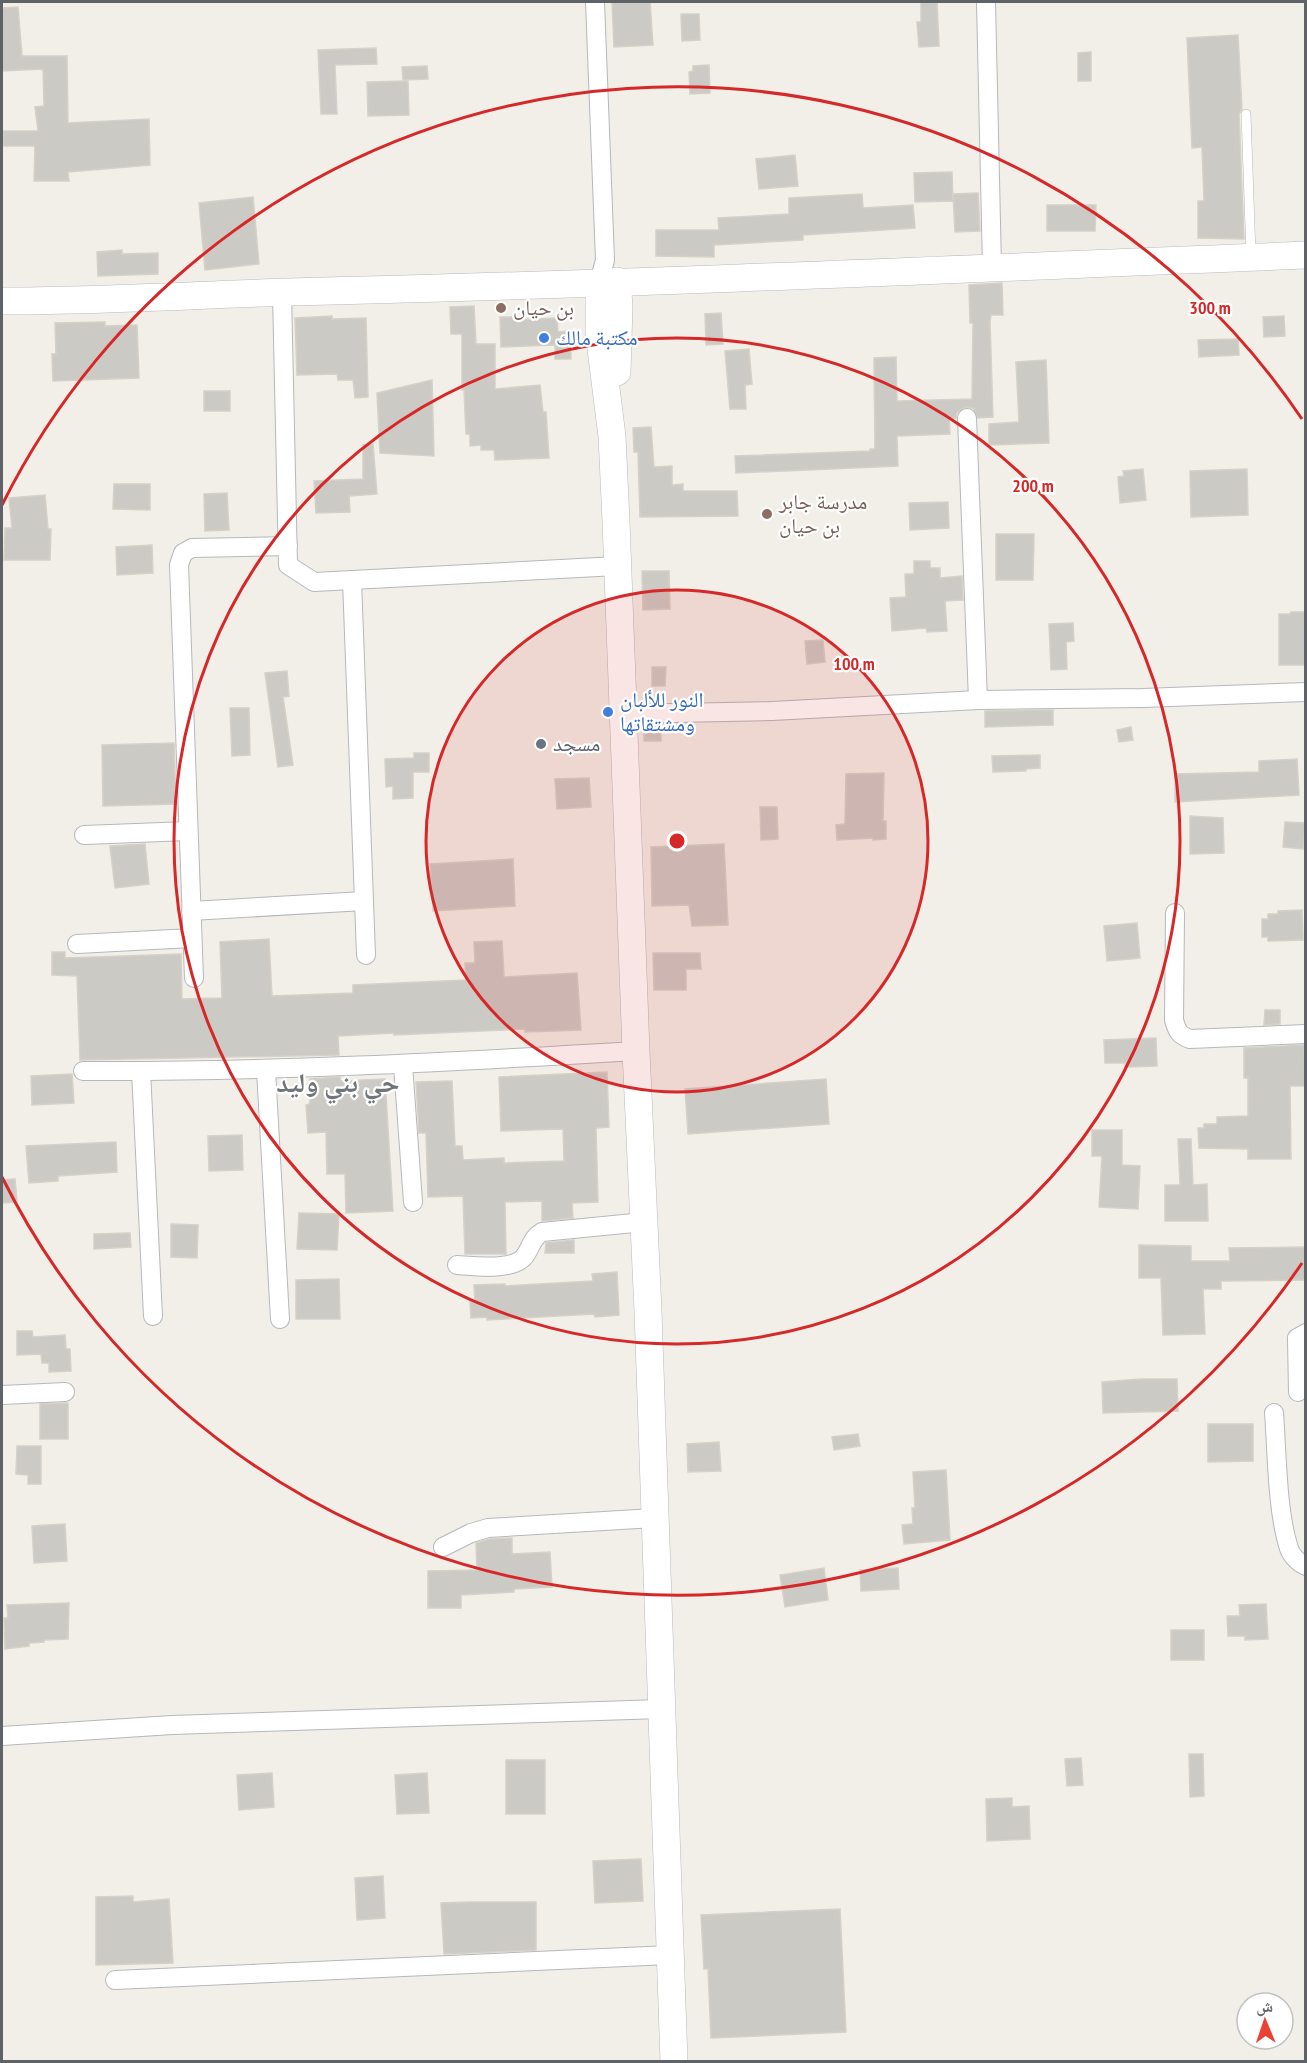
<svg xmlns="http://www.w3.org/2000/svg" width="1307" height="2063" font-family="'PT Sans Narrow','Noto Naskh Arabic',sans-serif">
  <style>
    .building { fill: #cccac5; stroke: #d6d1c6; stroke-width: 1.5 }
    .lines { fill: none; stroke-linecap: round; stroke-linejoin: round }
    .lane-casing { stroke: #b5b8bc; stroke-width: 10 }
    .street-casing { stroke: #b5b8bc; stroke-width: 20 }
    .secondary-casing { stroke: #b6babf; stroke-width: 28 }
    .lane { stroke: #fff; stroke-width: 9 }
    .street { stroke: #fff; stroke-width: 18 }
    .secondary { stroke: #fff; stroke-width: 27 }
    .ring { fill: none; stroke: #d62828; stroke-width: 3 }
    .education-dot { fill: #8d6e63; stroke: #fff; stroke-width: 2 }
    .shop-dot { fill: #3f7fe0; stroke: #fff; stroke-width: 2 }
    .worship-dot { fill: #6b7280; stroke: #fff; stroke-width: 2 }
    .labels { text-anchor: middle; stroke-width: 4.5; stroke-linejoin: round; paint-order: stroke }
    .education-label { font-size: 21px; fill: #785e54; stroke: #fff; text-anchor: start }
    .shop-label { font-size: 21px; fill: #366cbe; stroke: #fff; text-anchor: start }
    .worship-label { font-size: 21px; fill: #5b616d; stroke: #fff; text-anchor: start }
    .district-label { font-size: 27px; font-weight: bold; fill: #70757a; stroke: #fff }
    .centre { fill: #d62828; stroke: #fff; stroke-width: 3 }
    .ring-label { font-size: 18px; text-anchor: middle; font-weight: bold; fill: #d62828; stroke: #fff; stroke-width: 4.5; stroke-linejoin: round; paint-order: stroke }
  </style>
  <rect width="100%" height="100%" fill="#f1efe8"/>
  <g class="building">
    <path d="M612 2H650L653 45 614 47Z"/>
    <path d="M921 2H937L939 46 919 47 917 22H921Z"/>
    <path d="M18 7 22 56H67L68 123 149 119 150 165 68 172 69 181H34L35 146H3V131H38L35 107 44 106 43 69 2 71V8Z"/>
    <path d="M681 14H699L700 40 682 41Z"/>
    <path d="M1238 35 1242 109 1239 114 1244 239 1198 238V201H1204L1202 147 1192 148 1187 38Z"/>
    <path d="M376 48 377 64 335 65 337 114H321L318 50Z"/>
    <path d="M1091 52V81H1078V53Z"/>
    <path d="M709 65 710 93 690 94 689 72 693 71V66Z"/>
    <path d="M427 66 428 79 403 80 402 67Z"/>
    <path d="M408 81 409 115 368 116 367 82Z"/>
    <path d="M795 155 798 186 759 189 756 159Z"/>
    <path d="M952 172 953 201 915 202 914 173Z"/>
    <path d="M978 193 980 231 955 232 953 194Z"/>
    <path d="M862 194 863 208 913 205 915 228 803 235V240L714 245V257L656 256V230H719L718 218 789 214V198Z"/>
    <path d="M253 197 259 264 205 270 199 203Z"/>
    <path d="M1047 205H1096L1095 231H1047Z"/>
    <path d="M122 250V254L158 253V274L98 276 97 252Z"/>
    <path d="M1002 283 1003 315H991L990 322 993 417 978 418 973 408 966 407 957 412 956 418 949 419 950 434 897 436 898 466 736 473 735 456 870 451V449H875L874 358 896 357 897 401 972 399 973 323H970L969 285Z"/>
    <path d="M474 306 476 344H495V389L540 385 543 412H546L549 458 495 460 494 450H481V445L470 446V434H466L464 390H462V334H451L450 307Z"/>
    <path d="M721 313 723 344 706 345 705 314Z"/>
    <path d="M332 316V319L366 318 368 397 355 398 353 380H338L337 374 297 375 295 318Z"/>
    <path d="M1284 316 1285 336 1264 337 1263 317Z"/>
    <path d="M500 317H513L514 320 557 318 558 332 570 331 571 359H555V345L501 347Z"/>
    <path d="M105 322V326L137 325 139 378 53 381 52 354H56L55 323Z"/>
    <path d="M1238 339 1239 355 1199 357 1198 340Z"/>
    <path d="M749 349 752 384 745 385 746 409H730L725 351Z"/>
    <path d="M1046 360 1049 443 989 445V424L1019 422 1016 362Z"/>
    <path d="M432 380 434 456 380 453 377 393Z"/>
    <rect x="204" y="391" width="26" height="20"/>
    <path d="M651 427 654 467 672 466V485L683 484V491H737L738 516 640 517 638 452H634L633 428Z"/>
    <path d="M373 444 377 494 349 496 350 512 316 513 314 481 363 479V445Z"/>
    <path d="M1143 469 1146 500 1120 503 1118 477 1124 476 1123 471Z"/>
    <path d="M1247 469 1248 515 1191 517 1190 471Z"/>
    <path d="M114 484H150V510L113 509Z"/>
    <path d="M227 493 229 530 205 531 204 494Z"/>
    <path d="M45 495 48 529H51L50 560H4L5 528H12L9 498Z"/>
    <path d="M948 502 949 528 910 530 909 503Z"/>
    <path d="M996 534H1034L1033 580H996Z"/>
    <path d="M152 545 153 573 117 575 116 547Z"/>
    <path d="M914 561H930V568H940V578L962 576 963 600 945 601 947 631 927 632 926 628 892 631 890 598 906 597 905 574H914Z"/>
    <path d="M642 571H669L670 609 643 610Z"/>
    <path d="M1291 612H1305V665H1279V614H1290Z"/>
    <path d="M1073 623 1074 641 1066 642 1067 669 1051 670 1049 624Z"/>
    <path d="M823 640 825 662 807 664 805 641Z"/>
    <path d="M652 667H666L665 686H652Z"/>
    <path d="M287 671 289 696 283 697 293 765 278 767 265 673Z"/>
    <path d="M230 708H249L250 755 232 756Z"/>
    <path d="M1053 710V725L985 727V711Z"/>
    <path d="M661 724V741H644V725Z"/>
    <path d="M1131 727 1133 740 1119 742 1117 730Z"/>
    <path d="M174 743 176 804 103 806 102 745Z"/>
    <path d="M414 753H429V772H413V798L393 799V786L386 787 385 759 414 758Z"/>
    <path d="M1040 755V768L1026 769V771L993 772 992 756Z"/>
    <path d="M1297 759 1299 795 1175 802V774L1259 772V761Z"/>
    <path d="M884 773 883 821H886V839L873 840V838L837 840 836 825 845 824 846 774Z"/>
    <path d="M589 778 591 807 557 809 555 779Z"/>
    <path d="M760 807H777L778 839 761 840Z"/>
    <path d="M1190 816 1223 818 1224 853 1190 854Z"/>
    <path d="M1285 822 1305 823 1303 849 1283 847Z"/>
    <path d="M145 844 149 884 115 888 110 846Z"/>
    <path d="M724 844 728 925 692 926 689 905 652 906 651 847Z"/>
    <path d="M513 859 515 906 433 911 430 864Z"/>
    <path d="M1302 910 1303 940 1268 941V937H1262V919H1268V914H1278V911Z"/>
    <path d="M1137 923 1140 958 1107 961 1104 926Z"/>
    <path d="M269 939 272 996 353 993V985L466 980 465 963H475L474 942 502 941 504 977 577 973 581 1030 525 1032V1029L394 1035V1033L338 1036 339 1055 80 1060 77 976 52 975V952H65V958L181 954 182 999 222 998 220 942Z"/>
    <path d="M653 953H700L701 969H686V990H654Z"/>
    <path d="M1265 1010H1280V1024L1264 1025Z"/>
    <path d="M1156 1038 1157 1066 1125 1067V1063H1105L1104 1040Z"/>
    <path d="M1304 1045 1305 1086H1290L1291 1159H1248V1149L1199 1148 1198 1128H1204V1124H1217V1117L1248 1116V1078H1244V1048Z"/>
    <path d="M607 1072 609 1127 596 1128 598 1202 572 1203 573 1218 542 1221V1201L505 1202 506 1254H465L463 1196 428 1197 426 1133H419L416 1082 452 1081 455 1146H462L463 1160 504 1158V1163L564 1161 563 1129 501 1131 499 1077Z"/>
    <path d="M72 1074 74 1103 32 1105 31 1076Z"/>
    <path d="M340 1077V1081L385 1079 393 1211 346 1213 345 1174H327L326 1132 308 1133 306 1105 310 1104V1079Z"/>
    <path d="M826 1079 829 1124 688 1134 685 1089Z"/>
    <path d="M1092 1130H1122V1165L1140 1166 1138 1209 1099 1207 1102 1156H1092Z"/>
    <path d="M242 1135 243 1170 209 1171 208 1136Z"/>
    <path d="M1178 1139H1191L1193 1185 1207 1184 1208 1221H1165V1185H1180Z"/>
    <path d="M116 1142 117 1172 58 1176V1181L29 1183 26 1146Z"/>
    <path d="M15 1179 17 1202 2 1203V1180Z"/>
    <path d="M299 1213 339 1214 337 1250 297 1249Z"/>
    <path d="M171 1224 198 1225 197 1258 171 1257Z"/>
    <path d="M130 1233 131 1247 94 1249V1234Z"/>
    <path d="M574 1240V1253H545L546 1243Z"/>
    <path d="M1139 1245 1191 1246V1261H1230L1229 1248 1305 1247V1280L1221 1281V1289H1203L1205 1334 1163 1335 1161 1278H1139Z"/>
    <path d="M617 1272 619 1315 595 1317 594 1314 487 1320V1317L471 1318 470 1302H475L474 1285 505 1284V1286L593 1281 592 1274Z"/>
    <path d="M339 1279 340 1319H296V1280Z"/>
    <path d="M17 1331H32L33 1337 65 1335 66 1349H70L71 1371 49 1372V1363H42L41 1354 17 1355Z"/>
    <path d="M1142 1379H1177L1178 1411 1103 1413 1102 1382Z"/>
    <path d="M68 1403V1439H40V1404Z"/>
    <path d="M1208 1424H1253V1461L1208 1462Z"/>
    <path d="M858 1434 860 1446 834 1450 832 1437Z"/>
    <path d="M719 1442 721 1471 688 1472 687 1444Z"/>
    <path d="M17 1446H41V1484H28V1475L16 1474Z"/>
    <path d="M946 1470 950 1540 904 1544 902 1525 913 1524 912 1508H915L913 1472Z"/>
    <path d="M65 1524 67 1561 34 1563 32 1526Z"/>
    <path d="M512 1538V1554L550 1552 552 1587 514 1589V1592L461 1595V1608H428V1571L477 1570 476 1543 490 1539Z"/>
    <path d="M824 1568 828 1600 785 1607 780 1575Z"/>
    <path d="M898 1568 899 1589 861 1591 860 1570Z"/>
    <path d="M69 1603 68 1639 44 1640V1642L29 1643V1646L5 1649 4 1618H8L7 1605Z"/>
    <path d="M1266 1604 1268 1639 1245 1640V1636H1228L1227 1616H1240L1239 1605Z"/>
    <rect x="1171" y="1630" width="33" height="30"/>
    <path d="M1189 1754H1203L1204 1796 1190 1797Z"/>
    <path d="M1081 1758 1083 1785 1067 1786 1065 1759Z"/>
    <rect x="506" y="1760" width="39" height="54"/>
    <path d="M272 1773 274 1807 239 1810 237 1775Z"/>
    <path d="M427 1773 429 1813 397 1814 395 1775Z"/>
    <path d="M1012 1798V1807L1029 1806 1030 1839 987 1841 986 1799Z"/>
    <path d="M641 1859 643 1901 595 1903 593 1861Z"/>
    <path d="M383 1876 385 1918 357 1920 355 1878Z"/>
    <path d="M133 1896V1902L169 1899 173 1963 96 1965V1897Z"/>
    <path d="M469 1902H536V1950L444 1954 441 1903Z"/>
    <path d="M840 1909 846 2032 711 2038 708 1969H704L701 1915Z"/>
  </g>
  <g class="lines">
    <g class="lane-casing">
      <path id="lane" d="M1246 114 1251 255"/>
    </g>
    <g class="street-casing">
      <g id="street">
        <path d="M595 2 605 260 599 282"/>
        <path d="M986 2 992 267"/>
        <path d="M282 293 288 565 314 582 617 566"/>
        <path d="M967 418 978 700"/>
        <path d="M352 580 366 955"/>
        <path d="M624 714 772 711 978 700 1143 698 1306 692"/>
        <path d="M84 835 188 831"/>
        <path d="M191 911 364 901"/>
        <path d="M1175 913 1174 1020C1177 1031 1179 1035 1190 1039L1306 1034"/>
        <path d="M77 944 192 938"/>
        <path d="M194 978 179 565 183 553 192 548 288 546"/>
        <path d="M403 1065 413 1202"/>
        <path d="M266 1070 280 1319"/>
        <path d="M83 1071C267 1072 451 1062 636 1051"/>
        <path d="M141 1071 153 1316"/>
        <path d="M457 1265C473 1266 510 1271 523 1258 531 1250 530 1239 542 1232L644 1222"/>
        <path d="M1298 1392 1297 1338 1306 1333"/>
        <path d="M2 1395 65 1392"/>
        <path d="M1274 1413C1277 1452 1277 1509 1288 1545 1290 1554 1297 1562 1306 1566"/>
        <path d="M443 1547 471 1533 488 1528 654 1518"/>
        <path d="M2 1736 172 1725 661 1709"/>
        <path d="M115 1980 670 1955"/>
      </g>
    </g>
    <g class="secondary-casing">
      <g id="secondary">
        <path d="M617 281 619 306 617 372"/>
        <path d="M599 282V333L612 436 616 521 636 1051 648 1311 674 2062"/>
        <path d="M2 301C98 301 194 295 290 292 628 284 967 269 1306 255"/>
      </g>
    </g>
    <use href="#lane" class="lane"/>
    <use href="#street" class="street"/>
    <use href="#secondary" class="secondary"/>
  </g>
  <circle cx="677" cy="841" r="251" fill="#d62828" fill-opacity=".12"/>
  <g class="ring">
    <circle cx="677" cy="841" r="251"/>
    <circle cx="677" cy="841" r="503"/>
    <path d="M1302 1263A754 754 0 0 1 2 1177M2 505A754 754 0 0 1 1302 419"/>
  </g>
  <g class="education-dot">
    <circle cx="501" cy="308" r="6"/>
    <circle cx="767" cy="514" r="6"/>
  </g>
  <g class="shop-dot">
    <circle cx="544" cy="338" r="6"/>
    <circle cx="608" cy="712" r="6"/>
  </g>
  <circle class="worship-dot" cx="541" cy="744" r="6"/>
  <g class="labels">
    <g class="education-label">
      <text x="513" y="315">بن حيان</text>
      <text x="779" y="509">مدرسة جابر<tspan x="779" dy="24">بن حيان</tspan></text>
    </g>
    <g class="shop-label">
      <text x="556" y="345">مكتبة مالك</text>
      <text x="620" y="707">النور للألبان<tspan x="620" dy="24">ومشتقاتها</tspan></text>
    </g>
    <g class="worship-label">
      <text x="553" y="751">مسجد</text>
    </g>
    <g class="district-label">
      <text x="338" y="1092">حي بني وليد</text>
    </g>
  </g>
  <circle cx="677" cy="841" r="9" class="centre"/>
  <g class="ring-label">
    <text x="1210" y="314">300 m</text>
    <text x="1033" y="492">200 m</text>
    <text x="854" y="670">100 m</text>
  </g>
  <rect width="1307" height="2063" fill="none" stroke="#5f6368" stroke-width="6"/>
  <g transform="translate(1265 2021) rotate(358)"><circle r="28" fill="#ffffff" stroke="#bfc1c3" stroke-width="1.5"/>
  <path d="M0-4.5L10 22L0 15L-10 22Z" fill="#ea4335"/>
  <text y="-9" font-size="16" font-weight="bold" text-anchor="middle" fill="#5f6368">ش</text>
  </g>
</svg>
